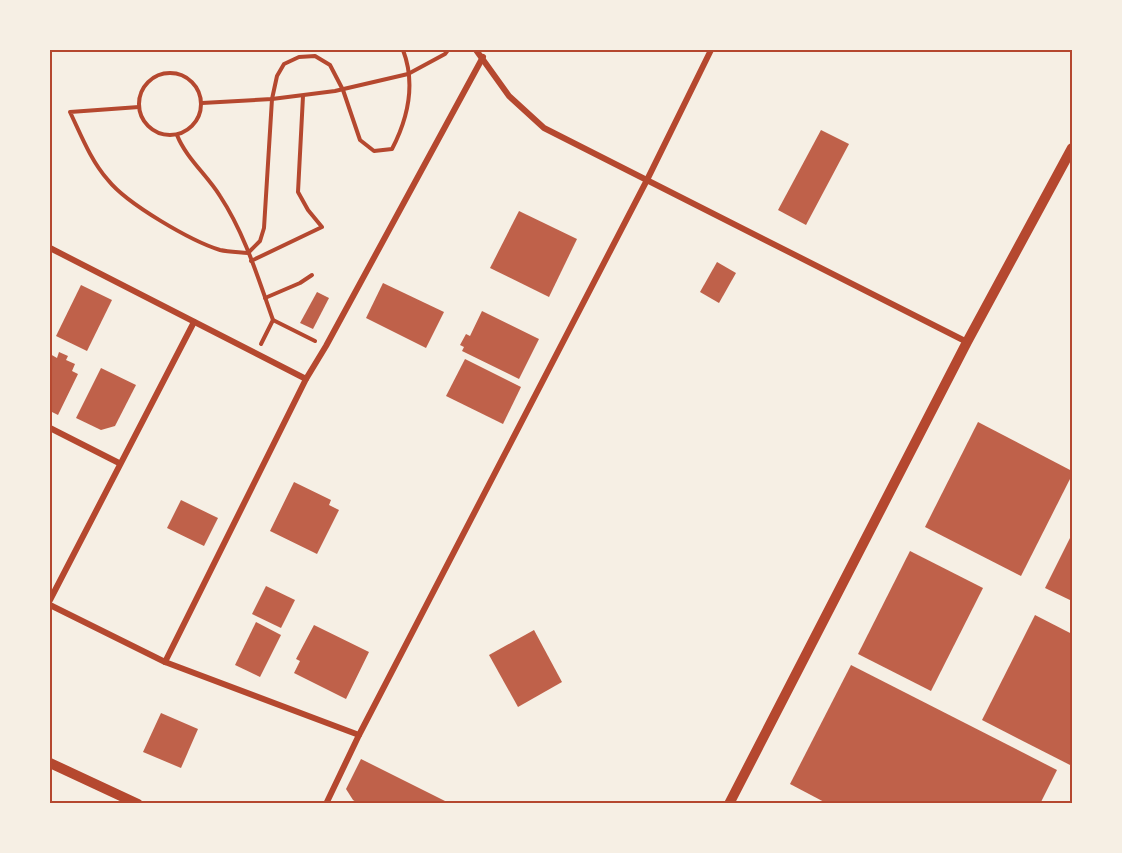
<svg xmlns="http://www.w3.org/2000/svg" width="1122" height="853" font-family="Mulish,sans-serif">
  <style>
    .building { fill: #bf614a }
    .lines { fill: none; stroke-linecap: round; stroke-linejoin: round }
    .path { stroke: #b5482f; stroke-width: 4 }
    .minor { stroke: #b5482f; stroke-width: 6 }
    .tertiary { stroke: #b5482f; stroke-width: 10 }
    .neatline { fill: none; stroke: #b5482f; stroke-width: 2 }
  </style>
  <rect width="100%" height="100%" fill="#f6efe4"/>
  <g class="building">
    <path d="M821 130 849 144 806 225 778 210Z"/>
    <path d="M519 211 577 239 549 297 490 268Z"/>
    <path d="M717 262 736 273 719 303 700 292Z"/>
    <path d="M383 283 444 312 426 348 366 318Z"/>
    <path d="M81 285 112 300 87 351 56 336Z"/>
    <path d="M317 292 329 298 313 329 300 323Z"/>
    <path d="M482 311 539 339 519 379 462 351 464 347 460 345 466 334 470 336Z"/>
    <path d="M59 352 68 356 66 360 75 364 72 371 78 374 58 415 50 411V354L57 358Z"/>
    <path d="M465 359 521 387 503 424 446 396Z"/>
    <path d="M101 368 136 385 115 426 101 430 76 418Z"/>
    <path d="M978 422 1072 471V475L1021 576 925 527Z"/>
    <path d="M294 482 331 500 329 505 339 510 317 554 270 531Z"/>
    <path d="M181 500 218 518 204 546 167 528Z"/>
    <path d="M1072 534V601L1045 588Z"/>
    <path d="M910 551 983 588 931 691 858 654Z"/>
    <path d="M266 586 295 600 281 628 252 614Z"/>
    <path d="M1035 615 1072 634V766L982 720Z"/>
    <path d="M256 622 281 635 260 677 235 665Z"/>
    <path d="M314 625 369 652 346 699 294 673 300 661 296 659Z"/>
    <path d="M534 630 562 682 518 707 489 655Z"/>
    <path d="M851 665 1057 770 1040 804H828L790 784Z"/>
    <path d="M161 713 198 729 181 768 143 752Z"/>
    <path d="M361 759 451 804H359L353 800 346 789Z"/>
  </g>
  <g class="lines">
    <g class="path">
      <circle cx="170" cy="104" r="31"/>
      <path d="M202 103 272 99 335 91 408 74 445 54 448 50"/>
      <path d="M139 107 70 112C81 135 91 161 108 180 127 204 191 241 220 250 229 252 239 252 248 253L260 241 264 228 272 99 277 76 284 64 299 57 315 56 330 65 343 90 360 140 374 151 392 149C408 118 416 84 403 50"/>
      <path d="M177 135C186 158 207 175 220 196 245 234 258 278 273 320L315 341"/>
      <path d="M251 261 322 227 308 210 298 192 303 96"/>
      <path d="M265 298 300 283 312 275"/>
      <path d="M261 344 273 320"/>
    </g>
    <g class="minor">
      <path d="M476 50 509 96 544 128 967 342"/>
      <path d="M50 248 306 379"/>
      <path d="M50 428 119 463"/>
      <path d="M50 600 194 322"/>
      <path d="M50 605 165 662 359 735"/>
      <path d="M165 662 306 379 326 346 483 57"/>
      <path d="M326 804 359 735 647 180 711 50"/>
    </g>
    <g class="tertiary">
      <path d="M50 763 138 804"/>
      <path d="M729 804 967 342 1072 148"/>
    </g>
  </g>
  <rect width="1122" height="853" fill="none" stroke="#f6efe4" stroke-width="102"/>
  <rect x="51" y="51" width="1020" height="751" class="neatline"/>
</svg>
